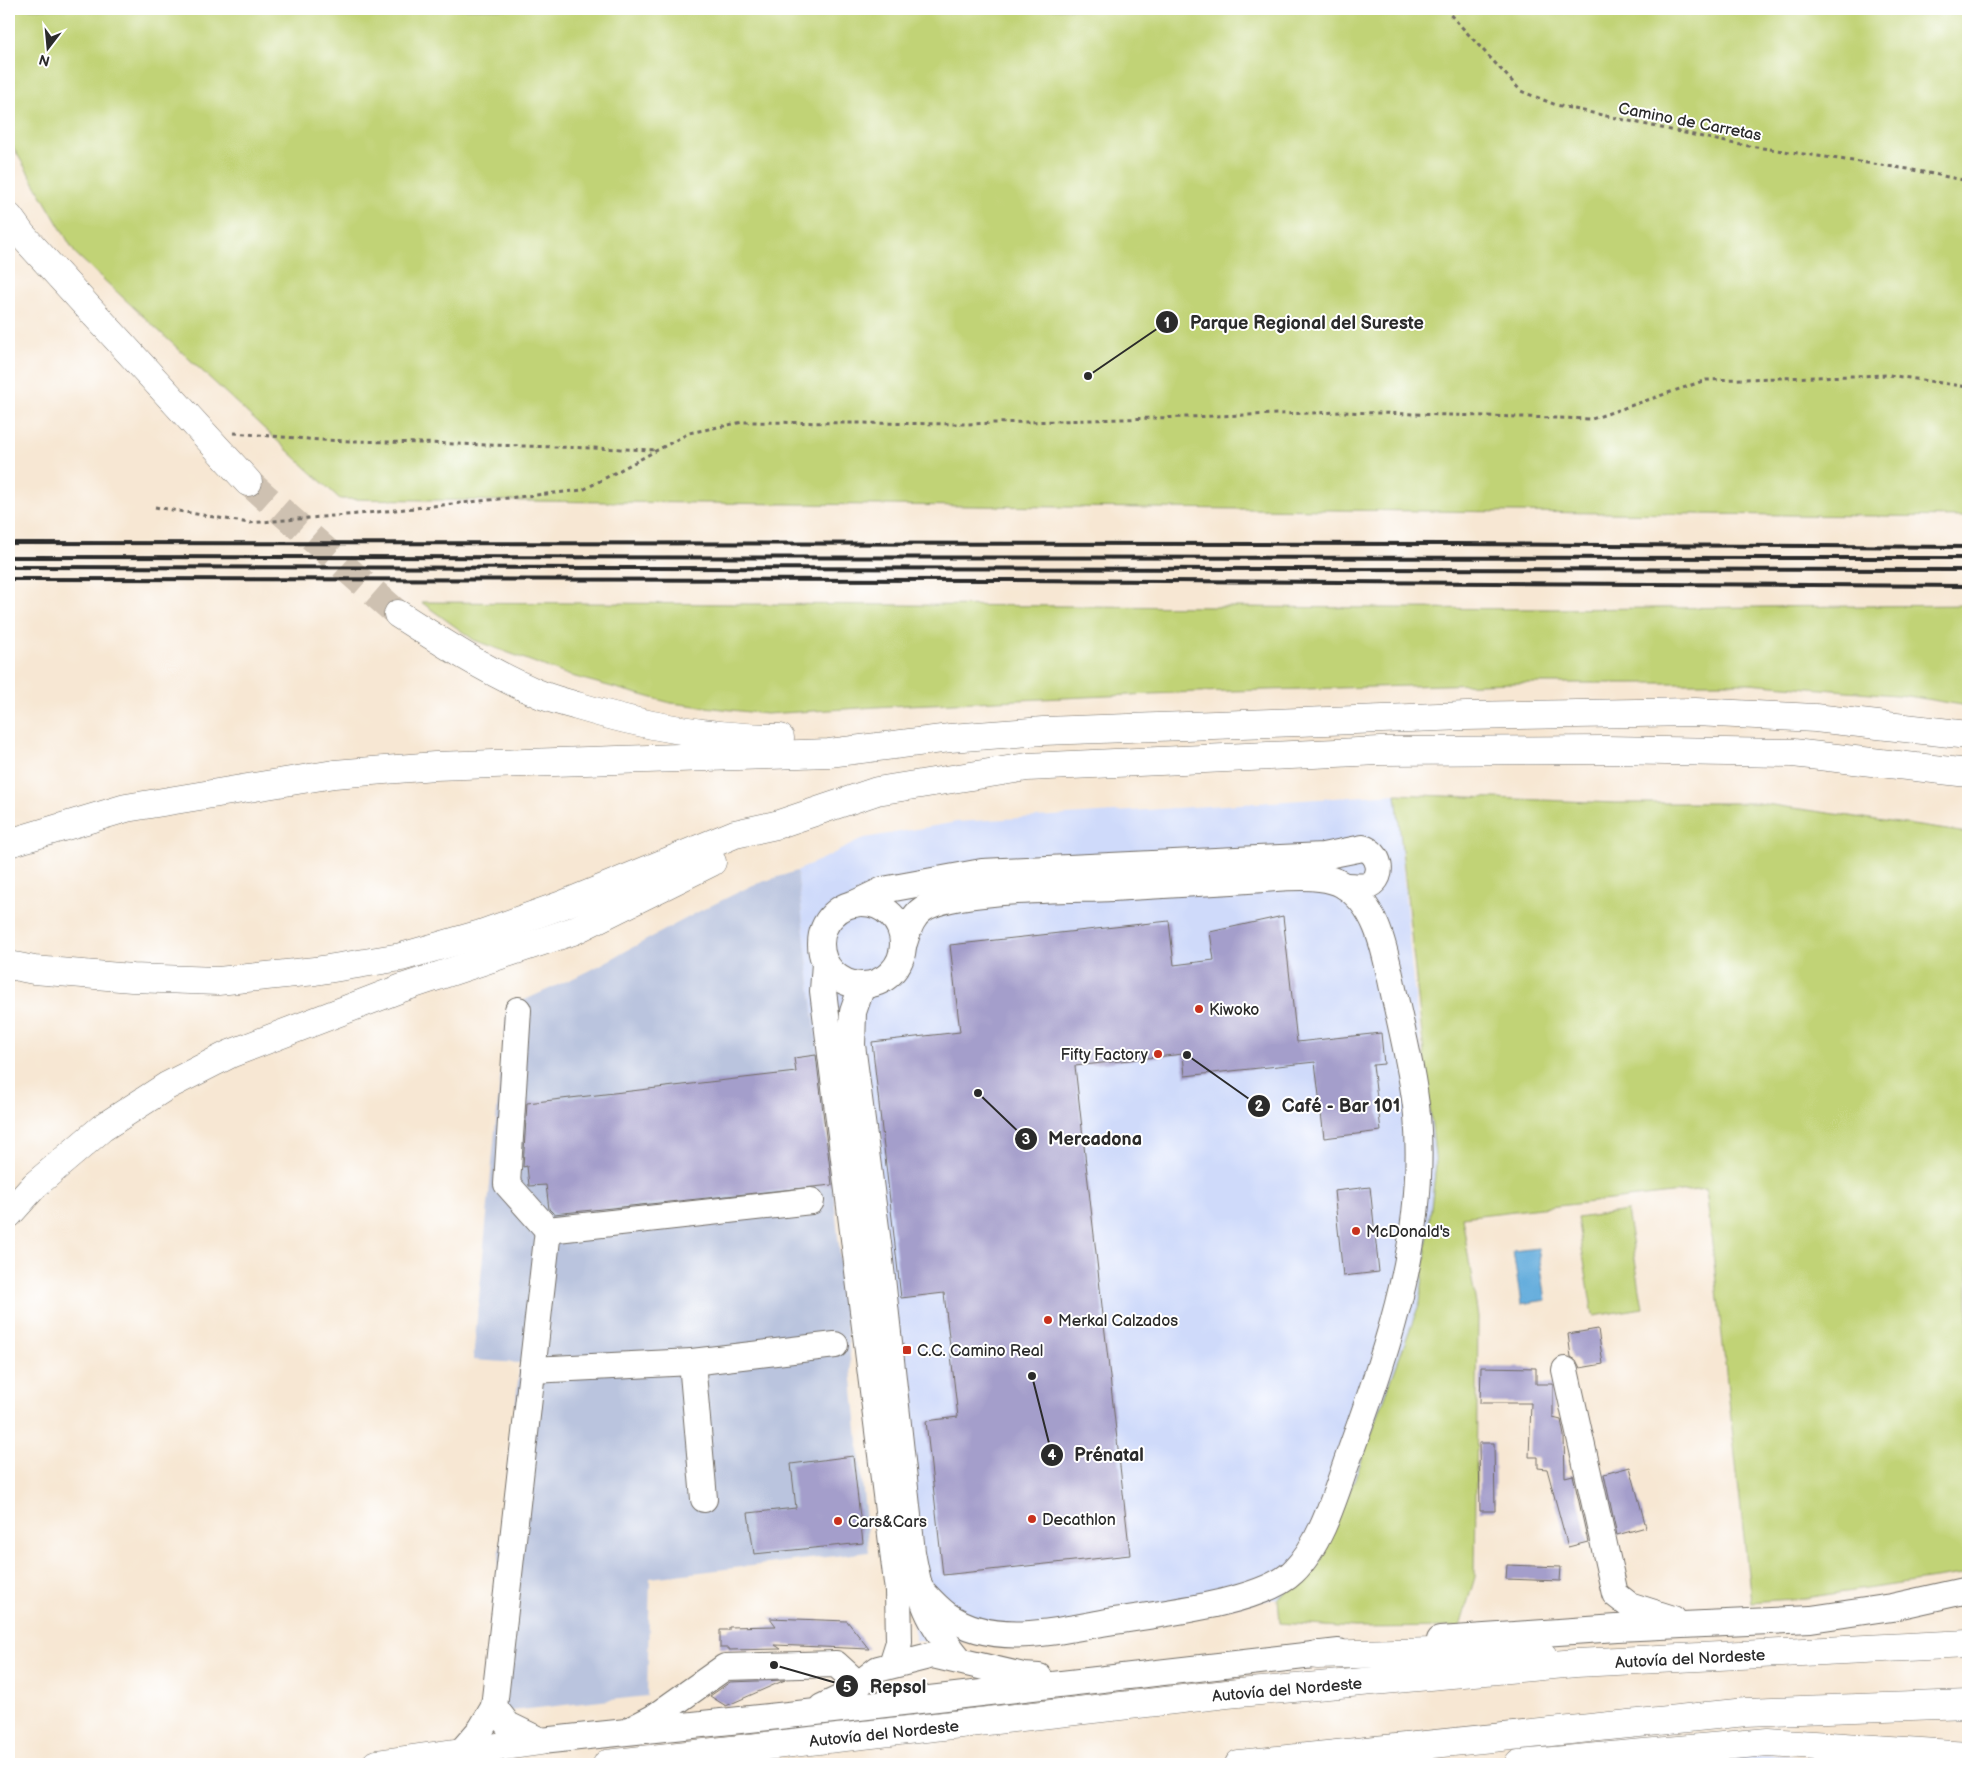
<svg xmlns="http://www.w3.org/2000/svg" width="1977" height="1773" font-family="'Balsamiq Sans',sans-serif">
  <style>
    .built { fill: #cfdafa }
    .industrial { fill: #bac4de }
    .green { fill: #c1d376; stroke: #767f50 }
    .water { fill: #66aedd; stroke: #486c84 }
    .building { fill: #a49ecb }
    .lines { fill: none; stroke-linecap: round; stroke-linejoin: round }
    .highway-tunnel { stroke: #cec1b1; stroke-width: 28; stroke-dasharray: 28 14; stroke-linecap: butt }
    .minor-casing { stroke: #726d66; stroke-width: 28 }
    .major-casing { stroke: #726d66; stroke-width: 29 }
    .highway-casing { stroke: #726d66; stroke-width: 29 }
    .path { stroke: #726d66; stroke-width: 3; stroke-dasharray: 4 4; stroke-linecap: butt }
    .minor { stroke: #fff; stroke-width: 26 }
    .major { stroke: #fff; stroke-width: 28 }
    .highway { stroke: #fff; stroke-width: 28 }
    .rail { stroke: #2b2b2b; stroke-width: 4 }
    .poi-dot { fill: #c8321e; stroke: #fff; stroke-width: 2 }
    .labels { text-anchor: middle; stroke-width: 4; stroke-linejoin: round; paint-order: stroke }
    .street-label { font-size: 16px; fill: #2b2b2b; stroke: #fff }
    .poi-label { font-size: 16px; fill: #2b2b2b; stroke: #fff; text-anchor: start }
    .leader { fill: none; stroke: #2b2b2b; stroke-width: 2 }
    .callout-dot { fill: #2b2b2b; stroke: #fff; stroke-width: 2 }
    .mark-label { font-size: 15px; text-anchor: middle; font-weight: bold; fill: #fff }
    .callout-label { font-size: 18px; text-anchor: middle; font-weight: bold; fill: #2b2b2b; stroke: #fff; stroke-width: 4; stroke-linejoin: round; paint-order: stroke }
  </style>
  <rect width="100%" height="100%" fill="#fff"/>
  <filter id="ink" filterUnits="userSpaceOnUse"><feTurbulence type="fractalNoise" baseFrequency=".02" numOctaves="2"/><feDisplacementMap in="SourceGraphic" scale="10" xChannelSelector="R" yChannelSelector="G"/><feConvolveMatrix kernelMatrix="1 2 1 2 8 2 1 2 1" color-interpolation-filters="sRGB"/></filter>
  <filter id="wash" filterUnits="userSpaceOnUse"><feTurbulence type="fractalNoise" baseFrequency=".0096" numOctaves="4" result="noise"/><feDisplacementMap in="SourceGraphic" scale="20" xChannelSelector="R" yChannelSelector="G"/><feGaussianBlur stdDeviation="1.12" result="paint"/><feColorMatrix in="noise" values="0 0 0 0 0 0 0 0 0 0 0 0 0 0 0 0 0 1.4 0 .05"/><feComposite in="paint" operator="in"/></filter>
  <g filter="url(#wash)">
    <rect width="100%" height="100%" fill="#f7e7d3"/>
    <g class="built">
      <path d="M1396 794 1412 972 1436 1165 1420 1302 1357 1473 1317 1570 1278 1598 1061 1642 1009 1644 959 1641H916L820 1070 797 871 865 838 957 822Z"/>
      <path d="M1753 1754 1968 1764H1697Z"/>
    </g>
    <path class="industrial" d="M797 871 833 1185 869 1552 650 1578 647 1696 482 1714 520 1363 473 1360 507 1008 589 971 700 911 753 885Z"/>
    <g class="green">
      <path d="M9 9H1968V517L340 499 75 253 9 140Z"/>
      <path d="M421 602 1551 609 1968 605V706L1908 696 1749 683H1514L1196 692 907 705 766 714 671 703 568 675 474 640Z"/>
      <path d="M1396 794 1614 803H1758L1968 833V1574L1804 1598 1751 1602 1706 1189 1462 1217 1478 1317 1475 1577 1460 1627 1355 1628 1280 1623 1278 1598 1317 1570 1357 1473 1420 1302 1436 1165Z"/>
      <path d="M1627 1211 1643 1308 1593 1316 1577 1218Z"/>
    </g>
    <path class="water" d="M1538 1248 1546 1300 1521 1304 1513 1251Z"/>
    <g id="blocks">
      <g class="building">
        <path d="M1283 916 1297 1042 1381 1033 1384 1064 1373 1065 1381 1131 1324 1138 1315 1062 1185 1076 1183 1054 1075 1066 1130 1555 943 1575 926 1421 958 1417 944 1293 901 1298 872 1042 960 1032 950 945 1169 921 1174 965 1214 960 1210 932Z"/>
        <path d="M816 1055 832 1185 554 1214 549 1209 546 1185 529 1186 527 1166 523 1167 527 1103 796 1072 794 1058Z"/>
        <path d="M1370 1187 1379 1272 1343 1276 1334 1191Z"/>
        <path d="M1598 1329 1603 1364 1580 1368 1576 1360 1571 1357 1568 1334Z"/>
        <path d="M1481 1367 1536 1368V1384H1553V1418L1561 1420 1564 1436 1565 1477 1573 1475 1588 1542 1568 1547 1547 1469 1538 1468V1457H1529L1531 1403H1480Z"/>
        <path d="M1479 1443H1494L1495 1511H1480Z"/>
        <path d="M853 1456 863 1543 754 1554 748 1513 796 1508 791 1464Z"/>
        <path d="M1630 1467 1646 1527 1617 1535 1604 1474Z"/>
        <path d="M1507 1565 1561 1567 1560 1581 1506 1579Z"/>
        <path d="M770 1618 847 1621 869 1649 775 1645 781 1649 729 1650V1648H720V1630H729V1627L776 1626Z"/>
        <path d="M785 1680 726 1706 710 1696 730 1682Z"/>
      </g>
    </g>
  </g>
  <g filter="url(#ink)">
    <use href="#blocks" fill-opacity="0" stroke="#726d66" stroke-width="1"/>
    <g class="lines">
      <path class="highway-tunnel" d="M248 482 398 614"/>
      <g class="minor-casing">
        <g id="minor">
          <circle cx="862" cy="944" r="41"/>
          <path d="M854 904 883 890 982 872 1323 856 1363 848C1379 852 1386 876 1369 885 1362 888 1353 886 1345 886"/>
          <path d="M904 943C908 931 911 917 923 909 954 888 1070 890 1112 888 1158 885 1203 883 1248 880 1272 879 1297 875 1320 878 1329 879 1335 880 1343 885 1378 906 1385 952 1393 989 1402 1031 1413 1073 1417 1115 1427 1232 1390 1342 1351 1450 1337 1488 1323 1543 1293 1572 1261 1604 1149 1615 1102 1623 1052 1632 992 1647 947 1615 936 1607 927 1596 918 1587"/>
          <path d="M825 963 823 991 898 1591 899 1642 892 1664"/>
          <path d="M862 986 853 1012 852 1045 879 1251 912 1552C921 1603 927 1620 960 1660"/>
          <path d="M518 1010 507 1184 548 1230"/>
          <path d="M692 1362 704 1499"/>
          <path d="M532 1370 692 1362 835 1345"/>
          <path d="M1565 1370 1615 1594 1629 1605 1673 1619"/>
          <path d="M1440 1640 1617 1628 1811 1619 1892 1607 1968 1590"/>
          <path d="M494 1707 548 1230 811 1201"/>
          <path d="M822 1707 841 1698 878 1669 933 1655 1023 1676 1039 1677"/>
          <path d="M632 1729 653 1718 725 1667 836 1664 859 1685"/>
          <path d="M461 1752 481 1729 494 1707 508 1725 541 1741 807 1713 1339 1652"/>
        </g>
      </g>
      <g class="major-casing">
        <path id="major" d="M1519 1764 1768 1742 1968 1755"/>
      </g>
      <g class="highway-casing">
        <g id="highway">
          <path d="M9 217 22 235 248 482"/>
          <path d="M398 614C443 643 488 672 537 693 550 699 564 702 577 706 643 726 711 738 780 738"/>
          <path d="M9 843 126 808 334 774 435 766 829 753 950 738 1043 731 1466 716 1695 712 1815 718 1968 735"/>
          <path d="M9 965 34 970 132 978 218 981 315 971 401 957 481 934 562 905 735 834 776 825 877 791 1027 767 1380 751 1606 750 1793 753 1968 773"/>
          <path d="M9 1214 35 1185 102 1128 167 1086 230 1054 402 988 573 931 712 862"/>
          <path d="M1317 1655 1511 1650 1543 1656"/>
          <path d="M376 1764 541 1741"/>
          <path d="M607 1764 1227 1694 1576 1663 1968 1644"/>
          <path d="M1239 1764 1746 1712 1968 1704"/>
        </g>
      </g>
      <g class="path">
        <path d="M1445 9 1521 91 1556 105 1735 144 1908 169 1968 181"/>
        <path d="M234 433 320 440 658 450"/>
        <path d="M155 507 249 523 358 514 583 490 689 433 743 422 965 424 1342 412 1592 419 1706 380 1889 375 1968 387"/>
      </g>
      <use href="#minor" class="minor"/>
      <use href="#major" class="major"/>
      <use href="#highway" class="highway"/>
      <g class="rail">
        <path d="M9 543 1453 544 1968 547"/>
        <path d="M9 557 1968 558"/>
        <path d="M9 567 1968 570"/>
        <path d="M9 579 1012 580 1968 586"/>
      </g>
    </g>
  </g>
  <g class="poi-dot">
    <circle cx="1199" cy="1009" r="5"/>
    <circle cx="1158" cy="1054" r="5"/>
    <circle cx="1356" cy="1231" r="5"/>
    <circle cx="1048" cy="1320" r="5"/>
    <rect x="902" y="1345" width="10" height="10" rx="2.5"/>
    <circle cx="1032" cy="1519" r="5"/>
    <circle cx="838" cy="1521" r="5"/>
  </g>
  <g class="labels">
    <g class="street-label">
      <text transform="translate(1690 121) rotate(11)" y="6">Camino de Carretas</text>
      <text transform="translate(1690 1658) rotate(-3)" y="6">Autovía del Nordeste</text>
      <text transform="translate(1287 1689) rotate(-5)" y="6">Autovía del Nordeste</text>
      <text transform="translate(884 1733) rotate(-6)" y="6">Autovía del Nordeste</text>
    </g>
    <g class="poi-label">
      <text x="1209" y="1015">Kiwoko</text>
      <text x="1148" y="1060" text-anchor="end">Fifty Factory</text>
      <text x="1366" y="1237">McDonald's</text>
      <text x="1058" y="1326">Merkal Calzados</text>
      <text x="917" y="1356">C.C. Camino Real</text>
      <text x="1042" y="1525">Decathlon</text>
      <text x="848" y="1527">Cars&amp;Cars</text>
    </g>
  </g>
  <path class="leader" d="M1088 376L1167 322M1187 1055L1259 1106M978 1093L1026 1139M1032 1376L1052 1455M774 1665L847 1686"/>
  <g class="callout-dot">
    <circle cx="1088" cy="376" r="5"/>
    <circle cx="1187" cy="1055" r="5"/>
    <circle cx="978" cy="1093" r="5"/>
    <circle cx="1032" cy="1376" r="5"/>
    <circle cx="774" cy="1665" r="5"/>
    <circle cx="1167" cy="322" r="12"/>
    <circle cx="1259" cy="1106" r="12"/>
    <circle cx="1026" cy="1139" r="12"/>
    <circle cx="1052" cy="1455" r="12"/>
    <circle cx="847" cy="1686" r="12"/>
  </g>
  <g class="mark-label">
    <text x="1167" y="328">1</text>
    <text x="1259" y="1111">2</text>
    <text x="1026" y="1144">3</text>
    <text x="1052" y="1460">4</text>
    <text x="847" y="1692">5</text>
  </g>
  <g class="callout-label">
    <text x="1307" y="329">Parque Regional del Sureste</text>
    <text x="1341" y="1112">Café - Bar 101</text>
    <text x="1095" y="1145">Mercadona</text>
    <text x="1109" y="1461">Prénatal</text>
    <text x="898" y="1693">Repsol</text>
  </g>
  <rect width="1977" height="1773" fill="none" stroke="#fff" stroke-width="30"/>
  <g transform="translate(48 48) rotate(196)" stroke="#ffffff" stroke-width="4" paint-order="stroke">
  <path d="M0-4L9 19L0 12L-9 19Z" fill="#2b2b2b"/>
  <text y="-8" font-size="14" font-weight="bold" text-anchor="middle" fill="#2b2b2b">N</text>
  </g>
</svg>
